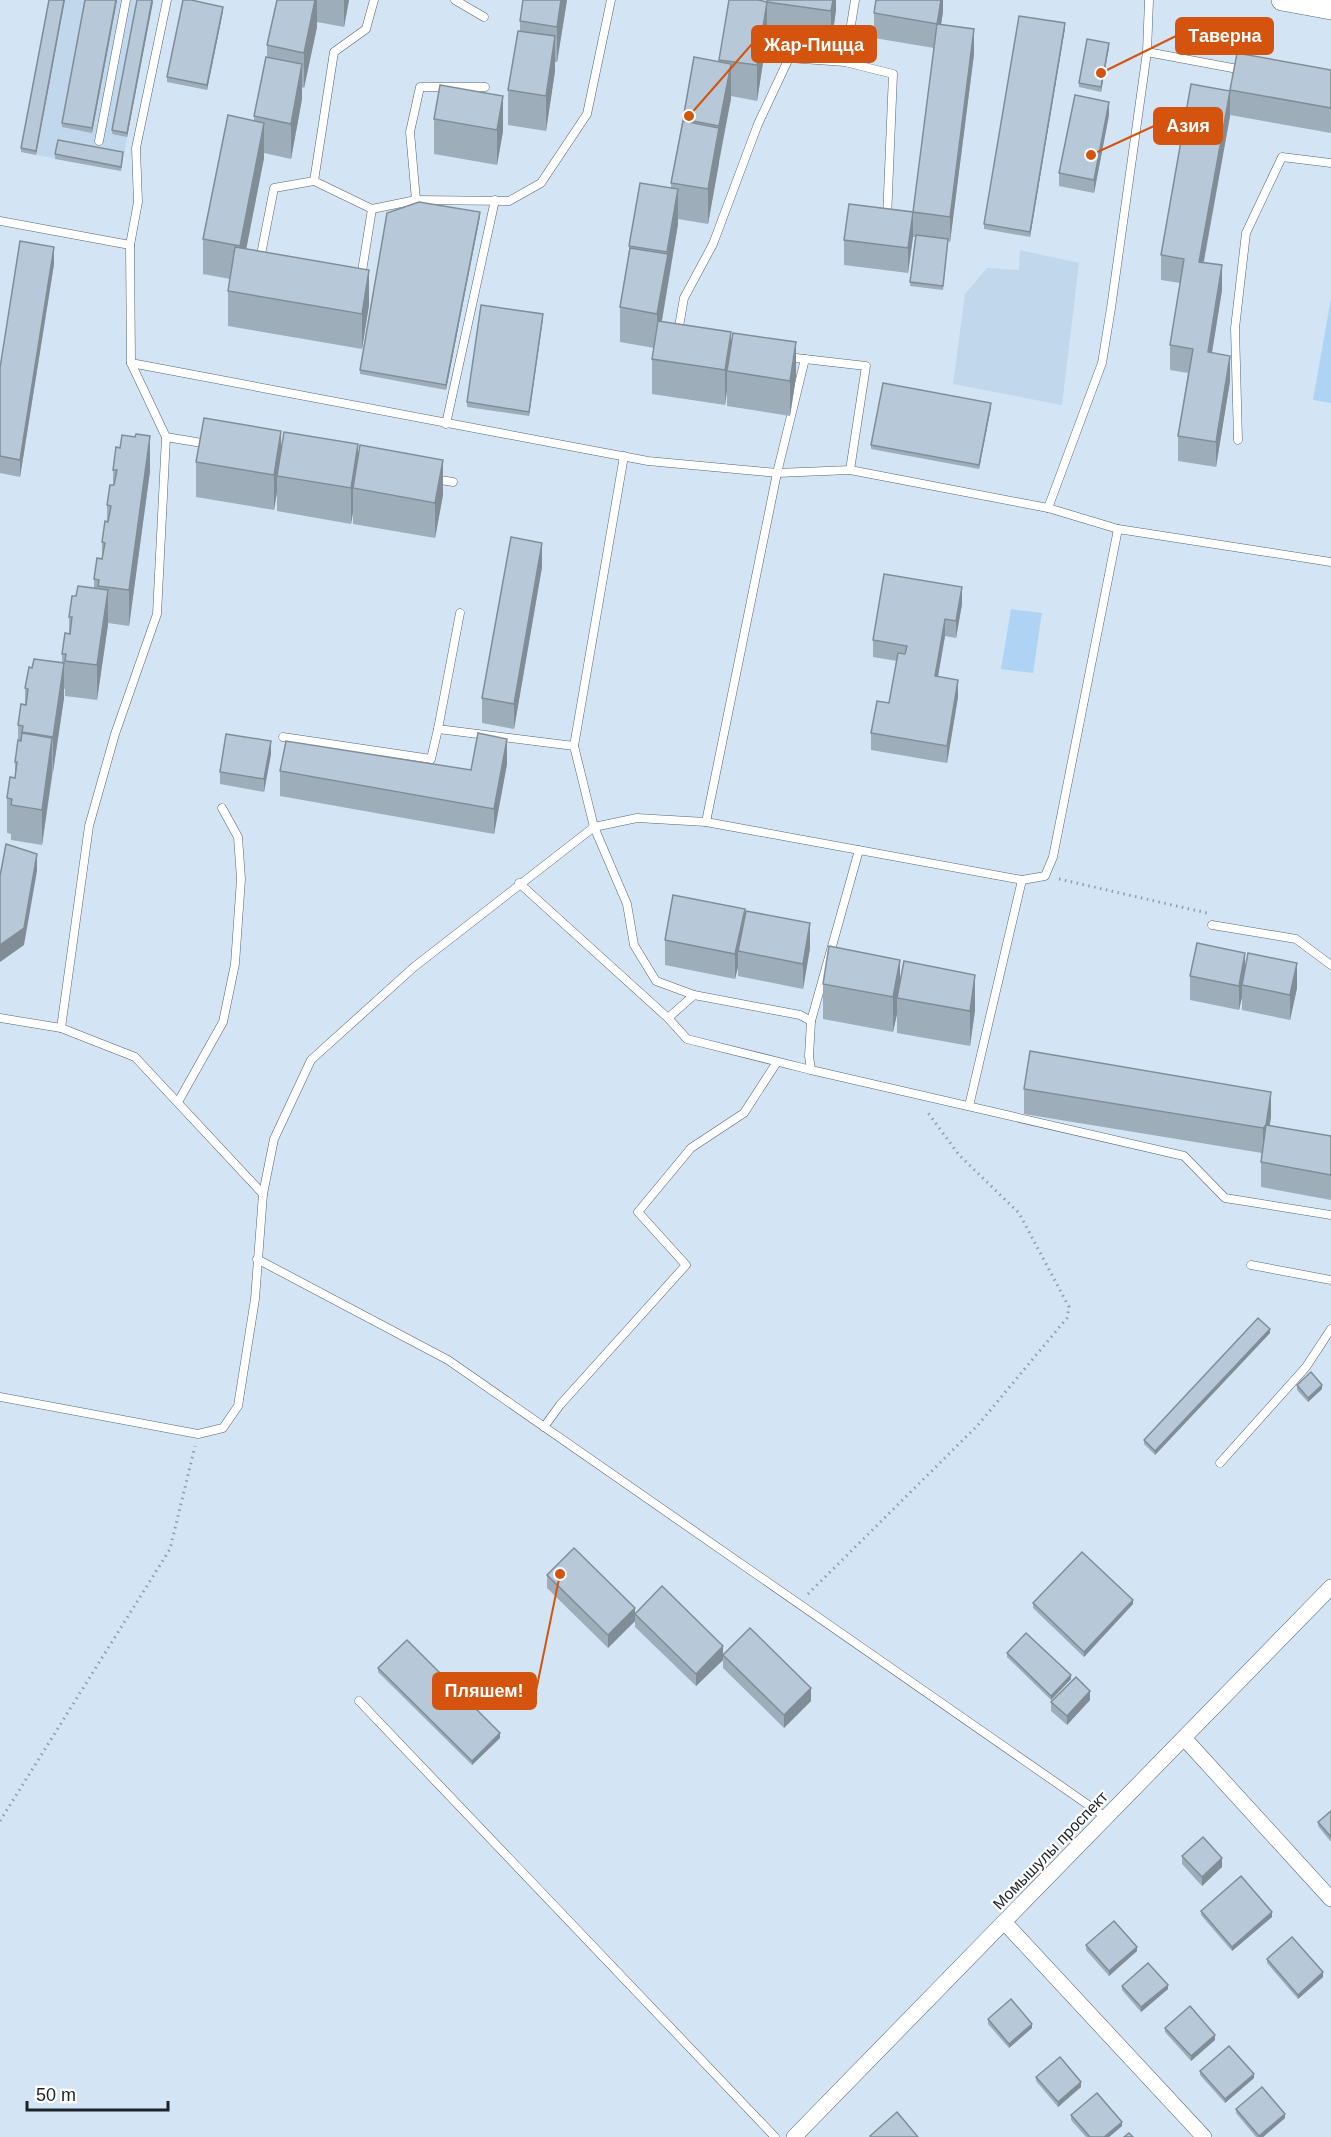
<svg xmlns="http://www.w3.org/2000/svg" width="1331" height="2137" font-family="Helvetica,sans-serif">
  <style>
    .built { fill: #c0d7ec }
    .green { fill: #afd4f3 }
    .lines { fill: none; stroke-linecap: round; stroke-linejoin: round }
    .lane-casing { stroke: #546471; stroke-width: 9 }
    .street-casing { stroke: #546471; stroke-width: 16 }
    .secondary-casing { stroke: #546471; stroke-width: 22 }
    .path { stroke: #8f9da9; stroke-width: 3; stroke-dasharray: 1.5 4.5; stroke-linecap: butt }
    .lane { stroke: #fff; stroke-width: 8 }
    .street { stroke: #fff; stroke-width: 15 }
    .secondary { stroke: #fff; stroke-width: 21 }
    .wall { fill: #9dadba }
    .shaded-wall { fill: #808d97 }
    .building { fill: #b7c9d8; stroke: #808d97; stroke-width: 1.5 }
    .labels { text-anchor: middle; stroke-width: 4.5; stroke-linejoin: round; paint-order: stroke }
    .street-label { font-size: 16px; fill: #1c2328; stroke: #fff }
    .leader { fill: none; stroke: #d4540f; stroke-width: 2 }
    .callout-dot { fill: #d4540f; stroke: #fff; stroke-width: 2 }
    .callout { fill: #d4540f; stroke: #d4540f; stroke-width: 2 }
    .callout-label { font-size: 18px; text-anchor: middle; font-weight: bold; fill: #fff }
  </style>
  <rect width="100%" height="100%" fill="#d3e5f5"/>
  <g class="built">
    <path d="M50 0H153L121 171 21 152Z"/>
    <path d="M1020 250 1079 263 1062 405 953 384 965 294 987 268 1019 270Z"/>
  </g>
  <g class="green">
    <path d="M1331 298V403L1313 400Z"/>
    <path d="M1011 609 1042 613 1033 673 1001 669Z"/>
  </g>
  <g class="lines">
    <g class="lane-casing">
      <g id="lane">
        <path d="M455 0 484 17"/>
        <path d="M1147 52 1243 70"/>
        <path d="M845 62 893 74 887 218"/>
        <path d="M99 141 126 0"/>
        <path d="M314 181 372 209 358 296 257 275 274 188Z"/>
        <path d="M314 181 334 52 366 29 374 0"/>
        <path d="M416 200 509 201 541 183 587 114 611 0"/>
        <path d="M372 209 416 200 410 132 420 87H485"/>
        <path d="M0 221 130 245 138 202 136 148 167 0"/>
        <path d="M130 245 131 363 648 461 777 473 850 470 1048 508 1118 529"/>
        <path d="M678 332 684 298 713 244 758 124 789 58 845 62 855 0"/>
        <path d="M787 357 866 366 850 470"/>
        <path d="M131 363 166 437 208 444"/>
        <path d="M446 424 495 200"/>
        <path d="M166 437 157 614 115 734 89 826 61 1028 135 1057 263 1194"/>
        <path d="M1238 440 1235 328 1246 233 1282 157 1331 163"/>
        <path d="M434 479 453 482"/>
        <path d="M1048 508 1102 363 1111 308 1147 52 1149 0"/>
        <path d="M460 613 438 729 574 746 624 456"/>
        <path d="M283 737 431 759 438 729"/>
        <path d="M574 746 594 827 627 904 634 945 656 981 694 995"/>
        <path d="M706 822 777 473 805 359"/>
        <path d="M519 883 668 1018 694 995 800 1015 811 1021 809 1056 811 1070 1184 1156 1225 1198 1331 1215"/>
        <path d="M1212 925 1296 939 1331 965"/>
        <path d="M0 1018 61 1028"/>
        <path d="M668 1018 687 1039 811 1070"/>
        <path d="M811 1021 859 850"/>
        <path d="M178 1102 223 1022 235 964 241 879 238 837 222 808"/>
        <path d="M969 1106 1022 880"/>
        <path d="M257 1259 448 1360 1107 1818"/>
        <path d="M1251 1265 1331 1280"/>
        <path d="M0 1397 198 1434 223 1428 238 1406 255 1299 263 1194 274 1139 311 1060 414 967 594 827 637 818 706 822 1022 880 1045 876 1053 857 1118 529 1331 562"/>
        <path d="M544 1427 560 1405 686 1265 638 1212 691 1148 744 1113 777 1062"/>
        <path d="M1220 1463 1306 1367 1331 1329"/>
        <path d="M359 1701 775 2137"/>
      </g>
    </g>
    <g class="street-casing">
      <g id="street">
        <path d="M1184 1738 1331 1899"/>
        <path d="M1005 1923 1204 2137"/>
        <path d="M794 2137 1331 1587"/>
      </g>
    </g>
    <g class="secondary-casing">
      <path id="secondary" d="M1282 0 1331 9"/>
    </g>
    <g class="path">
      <path d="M1059 879 1207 913"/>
      <path d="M808 1594 978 1425 1067 1318 1069 1307 1019 1213 959 1155 926 1110"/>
      <path d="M0 1821 170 1549 195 1446"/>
    </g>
    <use href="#lane" class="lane"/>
    <use href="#street" class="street"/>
    <use href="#secondary" class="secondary"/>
  </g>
  <g class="wall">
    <path d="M49 0 36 155 21 152V148Z"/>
    <path d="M117 0 92 133 62 127V123Z"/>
    <path d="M153 0 127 137 112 134V130Z"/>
    <path d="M277 0H349L344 27 317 22V27L304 88 302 87V99L291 159 264 153V158L246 249 369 305 362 349 228 326V291L230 279 203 274V239L254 120V116L267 57V45Z"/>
    <path d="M567 0 557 62H555V71L546 131 508 125V90L520 31V21Z"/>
    <path d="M836 0V10L831 46 767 37 757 101 731 96 708 224 678 219V224L662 321 731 347 796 377 790 416 727 406V390L725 405 652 394V359L654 348 620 342V307L629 251V246L671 188V183L694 57 719 62V60L767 2Z"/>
    <path d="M943 0V12L941 25 974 54 950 242 948 241 943 290 910 286 916 237H913L908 273 844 265V240L913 212 934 48 874 38V13Z"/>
    <path d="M223 11 207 90 167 82V77Z"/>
    <path d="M1065 28 1030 237 984 229V224Z"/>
    <path d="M1109 47 1101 92 1079 87V83Z"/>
    <path d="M1331 70V133L1230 115V90Z"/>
    <path d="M1109 115 1094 193 1059 186V173Z"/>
    <path d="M1230 116 1204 262 1222 290 1212 352 1230 381 1216 467 1178 461V436L1188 373 1170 370V345L1180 283 1161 280V255Z"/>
    <path d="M434 119 503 131 497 165 434 154Z"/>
    <path d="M55 154 123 156 121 171 55 159Z"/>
    <path d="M480 216 446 390 360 374V370Z"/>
    <path d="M54 264 20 477 0 473V368Z"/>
    <path d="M543 318 529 416 467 407V402Z"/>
    <path d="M991 407 979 469 871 449V445Z"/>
    <path d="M281 450 358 457 443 495 435 538 353 524V512L351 524 277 511V492L274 510 196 497V462Z"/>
    <path d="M113 470 150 471 129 626 108 623 97 700 65 696V689H64V698L42 845 11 840V834L7 833V798L15 778V762L18 740V725L25 705V688L32 668 62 663V654L69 633V617L76 596 94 588V579L102 559V542L107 521V505L113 485Z"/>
    <path d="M542 567 514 729 482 723V698Z"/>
    <path d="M962 604 956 638 945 636 938 677 958 697 947 763 871 750V733L889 703 897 661 873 657V640Z"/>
    <path d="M271 754 264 792 220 784V772Z"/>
    <path d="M507 764 494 834 280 796V771L471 770Z"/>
    <path d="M745 917 810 948 803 989 738 976V967L735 979 665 965V940Z"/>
    <path d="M1245 967 1297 988 1290 1020 1242 1010V997L1239 1010 1190 1000V976Z"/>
    <path d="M900 979 975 1010 970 1046 897 1033V1014L893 1032 823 1019V984Z"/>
    <path d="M1024 1089 1271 1117 1269 1125 1331 1136V1200L1261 1187V1162L1262 1153 1024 1114Z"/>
    <path d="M1270 1333 1155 1455 1144 1444V1440Z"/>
    <path d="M1297 1385 1322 1389 1308 1402 1297 1390Z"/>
    <path d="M547 1575 635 1621 608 1648 547 1588Z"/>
    <path d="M1033 1603 1133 1604 1084 1657 1033 1608Z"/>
    <path d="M635 1614 723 1655 811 1701 784 1728 723 1668V1660L696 1686 635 1627Z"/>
    <path d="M1007 1653 1071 1679 1051 1700 1007 1657Z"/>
    <path d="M378 1668 500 1738 472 1765 378 1672Z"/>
    <path d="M1090 1700 1067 1725 1051 1711V1702Z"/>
    <path d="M1331 1811V1842L1318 1826V1822Z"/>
    <path d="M1182 1856 1222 1867 1202 1886 1182 1864Z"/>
    <path d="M1201 1911 1272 1917 1232 1951 1201 1915Z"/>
    <path d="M1086 1945 1137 1951 1109 1976 1086 1950Z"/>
    <path d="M1267 1959 1323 1977 1298 1999 1267 1963Z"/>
    <path d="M1122 1986 1168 1989 1141 2012 1122 1990Z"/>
    <path d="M988 2019 1032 2028 1009 2048 988 2024Z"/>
    <path d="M1165 2028 1215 2040 1191 2061 1165 2032Z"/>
    <path d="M1200 2071 1254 2078 1225 2103 1200 2075Z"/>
    <path d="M1036 2077 1081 2087 1058 2107 1036 2081Z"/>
    <path d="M1236 2109 1285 2118 1263 2137H1256L1236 2113Z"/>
    <path d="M1071 2115 1122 2126 1109 2137H1086L1071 2120Z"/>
  </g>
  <g class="shaded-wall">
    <path d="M64 0H65L36 155V151Z"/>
    <path d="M116 0H117L92 133V128Z"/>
    <path d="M152 0 153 2 127 137V133Z"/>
    <path d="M315 0H317V27L304 88V53Z"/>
    <path d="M344 0H349L344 27Z"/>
    <path d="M561 0H567L557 62V27Z"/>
    <path d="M833 0H836V10L831 46V11Z"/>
    <path d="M941 0H943V12L937 49V24Z"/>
    <path d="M767 2V37L757 101V65Z"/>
    <path d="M223 7V11L207 90V85Z"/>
    <path d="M1065 23V28L1030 237V232Z"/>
    <path d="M974 29V54L950 242V217Z"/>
    <path d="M555 36V71L546 131V96Z"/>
    <path d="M1109 43V47L1101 92V87Z"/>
    <path d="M302 64V99L291 159V124Z"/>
    <path d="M731 64V99L719 161V126Z"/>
    <path d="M1230 91V116L1199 286V262Z"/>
    <path d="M503 96V131L497 165V130Z"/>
    <path d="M1109 102V115L1094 193V180Z"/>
    <path d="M264 123V158L240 281V246Z"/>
    <path d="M719 128V163L708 224V189Z"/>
    <path d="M678 189V224L657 349V314Z"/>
    <path d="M480 212V216L446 390V385Z"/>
    <path d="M913 212V237L908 273V248Z"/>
    <path d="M54 247V264L20 477V460Z"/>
    <path d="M1222 265V290L1208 377V352Z"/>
    <path d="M369 270V305L362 349V314Z"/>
    <path d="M543 314V318L529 416V412Z"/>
    <path d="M731 332V367L727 371V390L725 405V370Z"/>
    <path d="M796 342V377L790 416V381Z"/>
    <path d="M1230 356V381L1216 467V442Z"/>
    <path d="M991 403V407L979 469V465Z"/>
    <path d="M281 431V466L277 476V492L274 510V475Z"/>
    <path d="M150 436V471L129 626V590Z"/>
    <path d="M358 444V479L353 488V512L351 524V488Z"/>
    <path d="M443 460V495L435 538V503Z"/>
    <path d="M542 543V567L514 729V704Z"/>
    <path d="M962 587V604L956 638V621Z"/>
    <path d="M108 590V625L97 700V665Z"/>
    <path d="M945 619V636L935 693V676Z"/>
    <path d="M64 663V698L53 772V737Z"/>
    <path d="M958 680V697L947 763V746Z"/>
    <path d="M52 738V773L42 845V810Z"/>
    <path d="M507 739V764L494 834V809Z"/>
    <path d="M271 741V754L264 792V779Z"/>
    <path d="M37 854V871L24 945 0 962V945Z"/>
    <path d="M745 909V934L738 951V967L735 979V954Z"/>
    <path d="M810 923V948L803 989V964Z"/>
    <path d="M1245 953V978L1242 985V997L1239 1010V986Z"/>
    <path d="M900 960V995L897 998V1014L893 1032V997Z"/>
    <path d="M1297 963V988L1290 1020V995Z"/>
    <path d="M975 975V1010L970 1046V1011Z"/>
    <path d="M1271 1092V1117L1266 1150 1263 1153V1128Z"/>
    <path d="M1270 1329V1333L1155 1455V1451Z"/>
    <path d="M1322 1385V1389L1308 1402V1398Z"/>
    <path d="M1133 1600V1604L1084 1657V1652Z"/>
    <path d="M635 1608V1621L608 1648V1635Z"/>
    <path d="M723 1646V1660L696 1686V1674Z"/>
    <path d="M1071 1675V1679L1051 1700V1696Z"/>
    <path d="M811 1688V1701L784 1728V1715Z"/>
    <path d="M1090 1691V1700L1067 1725V1716Z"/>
    <path d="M500 1733V1738L472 1765V1761Z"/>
    <path d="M1222 1858V1867L1202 1886V1877Z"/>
    <path d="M1272 1912V1917L1232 1951V1947Z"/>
    <path d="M1137 1947V1951L1109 1976V1971Z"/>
    <path d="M1323 1972V1977L1298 1999V1995Z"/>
    <path d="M1168 1985V1989L1141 2012V2007Z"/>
    <path d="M1032 2024V2028L1009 2048V2044Z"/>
    <path d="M1215 2035V2040L1191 2061V2056Z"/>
    <path d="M1254 2074V2078L1225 2103V2099Z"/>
    <path d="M1081 2082V2087L1058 2107V2102Z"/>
    <path d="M1285 2114V2118L1263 2137H1259V2136Z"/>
    <path d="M1122 2122V2126L1109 2137H1104Z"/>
  </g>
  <g class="building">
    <path d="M49 0H64L36 151 21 148Z"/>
    <path d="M85 0H116L92 128 62 123Z"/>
    <path d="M137 0H152L127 133 112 130Z"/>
    <path d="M183 0H191L223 7 207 85 167 77Z"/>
    <path d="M277 0H315L304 53 267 45Z"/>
    <path d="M523 0H561L557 27 520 21Z"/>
    <path d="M729 0H758L767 2 757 65 719 60Z"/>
    <path d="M767 0H833L831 11 767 2Z"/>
    <path d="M876 0H941L937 24 874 13Z"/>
    <path d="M1019 16 1065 23 1030 232 984 224Z"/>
    <path d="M937 24 974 29 950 217 913 212Z"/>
    <path d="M518 31 555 36 546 96 508 90Z"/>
    <path d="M1087 39 1109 43 1101 87 1079 83Z"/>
    <path d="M1237 53 1331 70V108L1230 90Z"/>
    <path d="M266 57 302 64 291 124 254 116Z"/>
    <path d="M694 57 731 64 719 126 683 119Z"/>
    <path d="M1191 84 1230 91 1199 262 1222 265 1208 352 1230 356 1216 442 1178 436 1193 349 1170 345 1184 259 1161 255Z"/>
    <path d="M440 85 503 96 497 130 434 119Z"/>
    <path d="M1075 95 1109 102 1094 180 1059 173Z"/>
    <path d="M228 115 264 123 240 246 203 239Z"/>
    <path d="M683 121 719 128 708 189 671 183Z"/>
    <path d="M58 140 123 152 121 167 55 154Z"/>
    <path d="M640 183 678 189 667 252 629 246Z"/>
    <path d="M419 202 480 212 446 385 360 370 387 213Z"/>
    <path d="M849 204 913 212 908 248 844 240Z"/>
    <path d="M916 235 948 239 943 286 910 282Z"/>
    <path d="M20 241 54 247 20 460 0 456V368Z"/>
    <path d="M235 247 369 270 362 314 228 291Z"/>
    <path d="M630 248 668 254 657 314 620 307Z"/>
    <path d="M481 305 543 314 529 412 467 402Z"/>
    <path d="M658 321 731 332 725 370 652 359Z"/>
    <path d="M733 333 796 342 790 381 727 371Z"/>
    <path d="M883 383 991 403 979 465 871 445Z"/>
    <path d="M204 418 281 431 274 475 196 462Z"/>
    <path d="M284 432 358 444 351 488 277 476Z"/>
    <path d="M136 434 150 436 129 590 98 586 99 580 94 579 97 558 102 559 105 543 102 542 105 521 108 522 111 506 107 505 110 485H114L117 470H113L116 447 120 448 122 435 135 437Z"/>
    <path d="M360 445 443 460 435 503 353 488Z"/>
    <path d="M511 537 542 543 514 704 482 698Z"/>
    <path d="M884 574 962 587 956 621 945 619 935 676 958 680 947 746 871 733 877 701 889 703 898 653 905 654 907 646 873 640Z"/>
    <path d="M78 586 108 590 97 665 65 661 66 654H62L65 633 70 634 72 617H69L72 596H76Z"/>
    <path d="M34 659 64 663 53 737 22 732 23 726 18 725 21 704 26 705 28 689 25 688 29 667 32 668Z"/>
    <path d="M22 733 52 738 42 810 11 805 12 799 7 798 10 777 15 778 17 762H15L18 740 21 741Z"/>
    <path d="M478 733 507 739 494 809 280 771 286 741 471 770Z"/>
    <path d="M226 734 271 741 264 779 220 772Z"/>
    <path d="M6 844 37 854 24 928 0 945V876Z"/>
    <path d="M673 895 745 909 735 954 665 940Z"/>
    <path d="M746 911 810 923 803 964 738 951Z"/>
    <path d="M1197 943 1245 953 1239 986 1190 976Z"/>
    <path d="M829 946 900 960 893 997 823 984Z"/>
    <path d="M1248 953 1297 963 1290 995 1242 985Z"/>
    <path d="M904 961 975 975 970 1011 897 998Z"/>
    <path d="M1030 1051 1271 1092 1266 1125 1263 1128 1024 1089Z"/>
    <path d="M1266 1125 1331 1136V1175L1261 1162Z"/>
    <path d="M1258 1318 1270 1329 1155 1451 1144 1440Z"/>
    <path d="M1311 1372 1322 1385 1308 1398 1297 1385Z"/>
    <path d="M574 1548 635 1608 608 1635 547 1575Z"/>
    <path d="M1082 1552 1133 1600 1084 1652 1033 1603Z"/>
    <path d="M662 1586 723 1646 696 1674 635 1614Z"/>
    <path d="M750 1628 811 1688 784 1715 723 1655Z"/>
    <path d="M1026 1633 1071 1675 1051 1696 1007 1653Z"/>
    <path d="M407 1640 500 1733 472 1761 378 1668Z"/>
    <path d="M1076 1677 1090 1691 1067 1716 1051 1702Z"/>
    <path d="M1331 1811V1837L1318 1822Z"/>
    <path d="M1203 1837 1222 1858 1202 1877 1182 1856Z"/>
    <path d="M1241 1876 1272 1912 1232 1947 1201 1911Z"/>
    <path d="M1114 1921 1137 1947 1109 1971 1086 1945Z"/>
    <path d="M1292 1937 1323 1972 1298 1995 1267 1959Z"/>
    <path d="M1148 1963 1168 1985 1141 2007 1122 1986Z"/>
    <path d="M1011 1999 1032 2024 1009 2044 988 2019Z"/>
    <path d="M1190 2006 1215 2035 1191 2056 1165 2028Z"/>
    <path d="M1229 2046 1254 2074 1225 2099 1200 2071Z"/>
    <path d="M1060 2057 1081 2082 1058 2102 1036 2077Z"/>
    <path d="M1262 2087 1285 2114 1259 2136 1236 2109Z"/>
    <path d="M1097 2093 1122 2122 1104 2137H1090L1071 2115Z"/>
    <path d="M897 2112 918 2137H871L870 2136Z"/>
    <path d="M1129 2133 1133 2137H1124Z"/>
  </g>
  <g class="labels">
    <g class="street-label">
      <text transform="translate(1050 1850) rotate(-46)" y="6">Момышулы проспект</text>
    </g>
  </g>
  <path class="leader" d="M1101 73L1176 36M689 116L752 44M1091 155L1154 126M560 1574L536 1691"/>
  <g class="callout-dot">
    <circle cx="1101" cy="73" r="6"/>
    <circle cx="689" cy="116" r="6"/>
    <circle cx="1091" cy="155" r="6"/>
    <circle cx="560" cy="1574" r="6"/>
  </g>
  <g class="callout">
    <rect x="1176" y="18" width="97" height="36" rx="6"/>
    <rect x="752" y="26" width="124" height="36" rx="6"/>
    <rect x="1154" y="108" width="68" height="36" rx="6"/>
    <rect x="433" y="1673" width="103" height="36" rx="6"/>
  </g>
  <g class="callout-label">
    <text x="1225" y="42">Таверна</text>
    <text x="814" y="51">Жар-Пицца</text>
    <text x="1188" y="132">Азия</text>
    <text x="484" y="1697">Пляшем!</text>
  </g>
  <path d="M27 2101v9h141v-9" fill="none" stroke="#1c2328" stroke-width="3"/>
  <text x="36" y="2101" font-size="18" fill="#1c2328" stroke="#ffffff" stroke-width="4.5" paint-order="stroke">50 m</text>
</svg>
